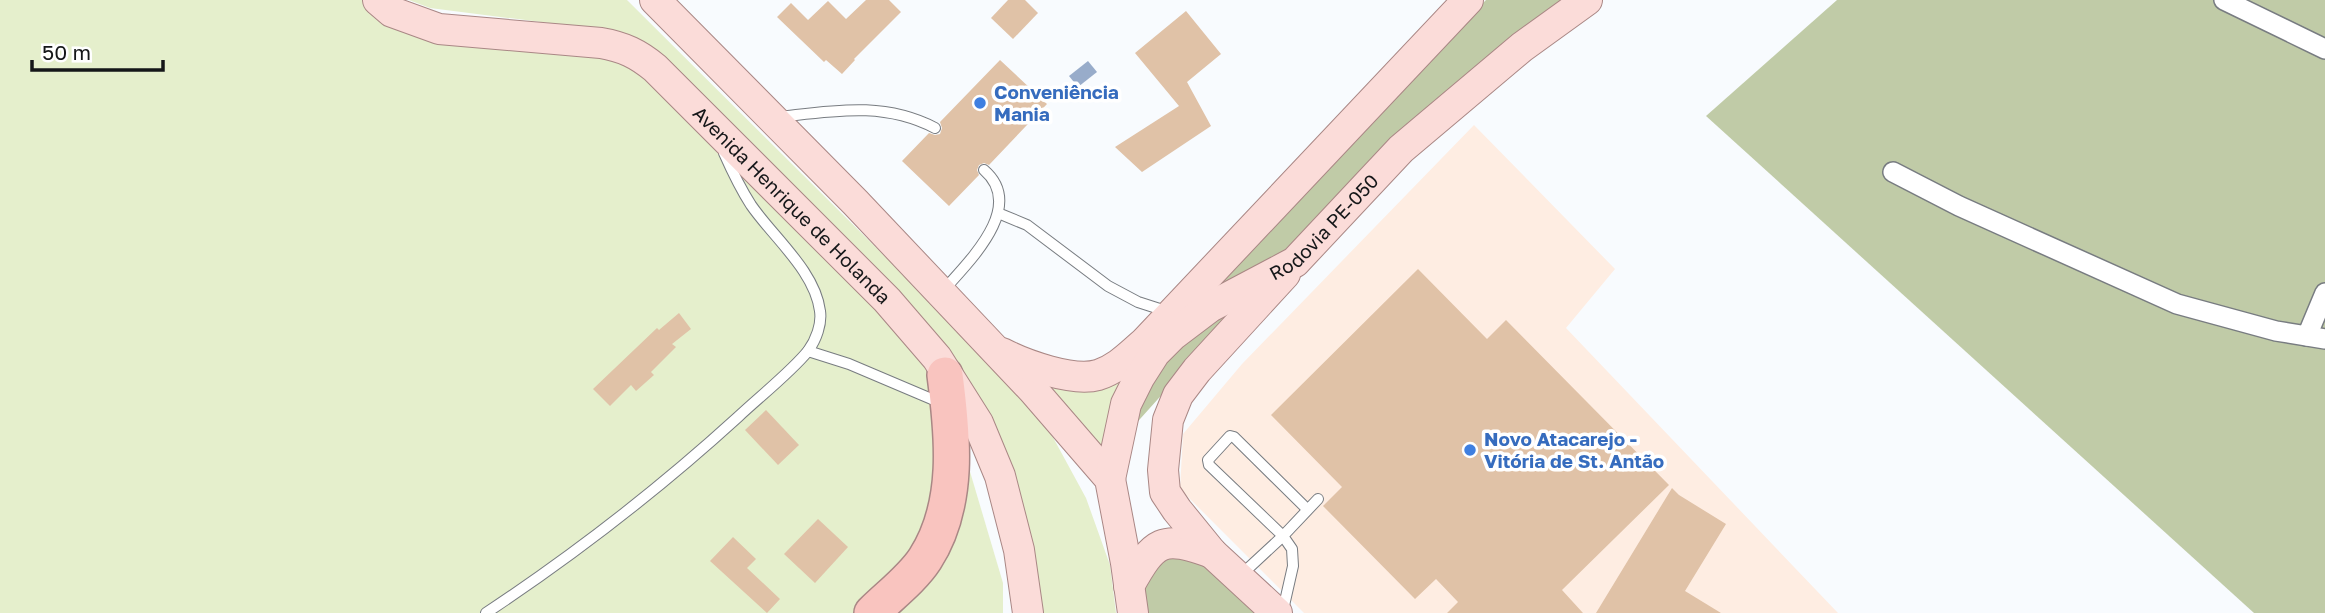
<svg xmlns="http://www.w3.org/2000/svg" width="2325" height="613" font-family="'Golos Text',sans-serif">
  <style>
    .commercial { fill: #feede2 }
    .green { fill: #e5efcc }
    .forest { fill: #c0cba7 }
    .water { fill: #98acca }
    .building { fill: #e0c2a7 }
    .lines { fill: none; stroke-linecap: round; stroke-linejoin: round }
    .lane-casing { stroke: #787c81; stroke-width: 12 }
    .street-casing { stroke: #787c81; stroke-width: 22 }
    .primary-casing { stroke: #a98785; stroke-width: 32 }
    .highway-casing { stroke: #a98785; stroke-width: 38 }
    .lane { stroke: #fff; stroke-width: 10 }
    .street { stroke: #fff; stroke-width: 19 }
    .primary { stroke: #fbdcd9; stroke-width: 30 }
    .highway { stroke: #f9c4bf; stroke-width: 35 }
    .shop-dot { fill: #3f7fe0; stroke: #fff; stroke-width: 2.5 }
    .labels { text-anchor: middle; stroke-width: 7; stroke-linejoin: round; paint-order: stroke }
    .shop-label { font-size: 19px; font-weight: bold; fill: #366cbe; stroke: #fff; text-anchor: start }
    .street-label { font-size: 19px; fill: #151719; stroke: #fff }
  </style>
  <rect width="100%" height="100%" fill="#f8fbfe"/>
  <path class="commercial" d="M1474 125 1615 269 1566 328 1838 613H1304L1180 489 1183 434 1242 364Z"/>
  <g class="green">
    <path d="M0 0H378L393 12 622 47 945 375 924 562 869 613H0Z"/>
    <path d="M409 0H627L964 335 1049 430 1086 498 1110 565 1116 613H1040L1012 476 900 301 588 28 430 8Z"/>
    <path d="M1126 370 1111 466 1029 374Z"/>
    <path d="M963 448 1003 583V613H885Z"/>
  </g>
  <g class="forest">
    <path d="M1486 0H1568L1369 164 1114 448 1134 363Z"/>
    <path d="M1837 0H2325V613H2254L1706 116Z"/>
    <path d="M1192 555 1268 613H1140L1137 593C1156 568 1158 557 1192 555Z"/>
  </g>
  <path class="water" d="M1088 61 1097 72 1078 87 1069 76Z"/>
  <g class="building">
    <path d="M866 0H889L901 12 854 59 855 60 842 74 826 60 824 62 777 17 791 3 808 20 828 1 846 19Z"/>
    <path d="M1008 0H1025L1038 13 1013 39 991 18Z"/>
    <path d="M1186 11 1221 54 1187 82 1211 126 1142 172 1115 147 1179 106 1135 53Z"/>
    <path d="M1000 60 1047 104 989 165 984 163 979 165 977 170 979 175 949 206 902 161 929 133 935 135 940 134 942 128 940 122Z"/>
    <path d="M1418 269 1487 339 1506 320 1669 485 1562 590 1583 613H1447L1458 602 1436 579 1415 599 1323 506 1342 487 1271 415Z"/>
    <path d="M679 313 691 329 672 344 676 347 651 372 654 375 636 391 631 385 610 406 593 389 657 328 659 330Z"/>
    <path d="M766 410 799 445 778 465 745 430Z"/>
    <path d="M1672 488 1679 495 1726 524 1685 591 1721 613H1596Z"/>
    <path d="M818 519 848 547 815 583 784 554Z"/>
    <path d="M733 537 756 559 747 568 780 599 767 613 710 561Z"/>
  </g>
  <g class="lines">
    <g class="lane-casing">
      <g id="lane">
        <path d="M778 117C833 111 883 101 935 128"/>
        <path d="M998 213 1027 225 1108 286 1138 302 1169 312"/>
        <path d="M943 291C968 262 1027 207 984 170"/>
        <path d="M808 351 849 364 941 403"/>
        <path d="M1241 575 1283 536 1209 465 1208 460 1230 436 1234 437 1307 509"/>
        <path d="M1283 610 1293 566 1292 549 1283 536 1318 499"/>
        <path d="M486 613C575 554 659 489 738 417 758 398 791 372 808 351 816 340 822 324 820 311 815 271 773 237 751 205 740 188 732 171 724 153"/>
      </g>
    </g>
    <g class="street-casing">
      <g id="street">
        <path d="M2224 0 2325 49"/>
        <path d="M1893 172 1959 206 2177 304 2276 331 2325 339"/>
        <path d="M2307 336 2325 293"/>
      </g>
    </g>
    <g class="primary-casing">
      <g id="primary">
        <path id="s1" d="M378 0 392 12 439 29 601 43C624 47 638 54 655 68L887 300 937 358 978 423 1000 476 1019 550 1028 613"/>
        <path d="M655 0 855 202 1033 390 1110 479 1126 563 1133 613"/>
        <path d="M1002 353C1025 365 1073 382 1098 375 1117 369 1130 355 1144 343L1468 0"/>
        <path id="s2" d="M1110 479 1126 404 1139 378 1155 353 1173 335 1210 307 1295 262 1401 149 1522 47 1587 0"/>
        <path d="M1129 586C1154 541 1162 534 1212 553"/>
        <path d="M1277 613 1212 553 1177 510 1165 492 1163 470 1168 420 1178 395 1197 370 1285 274"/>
      </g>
    </g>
    <g class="highway-casing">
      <path id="highway" d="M872 613C889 596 912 579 925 559 960 505 953 436 945 375"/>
    </g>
    <use href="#lane" class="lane"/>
    <use href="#street" class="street"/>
    <use href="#primary" class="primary"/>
    <use href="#highway" class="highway"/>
  </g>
  <g class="shop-dot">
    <circle cx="980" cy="103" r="7"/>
    <circle cx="1470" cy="450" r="7"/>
  </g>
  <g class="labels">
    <g class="shop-label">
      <text x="994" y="99">Conveniência<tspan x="994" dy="22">Mania</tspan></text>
      <text x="1484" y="446">Novo Atacarejo -<tspan x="1484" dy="22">Vitória de St. Antão</tspan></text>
    </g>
    <g class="street-label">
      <text dy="7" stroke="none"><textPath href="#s1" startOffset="485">Avenida Henrique de Holanda</textPath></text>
      <text dy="7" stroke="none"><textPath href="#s2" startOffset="348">Rodovia PE-050</textPath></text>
    </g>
  </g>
  <path d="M32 60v10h131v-10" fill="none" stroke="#151719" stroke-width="3.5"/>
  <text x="42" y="60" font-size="21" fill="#151719" stroke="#ffffff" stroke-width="5" paint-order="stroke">50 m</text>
</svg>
